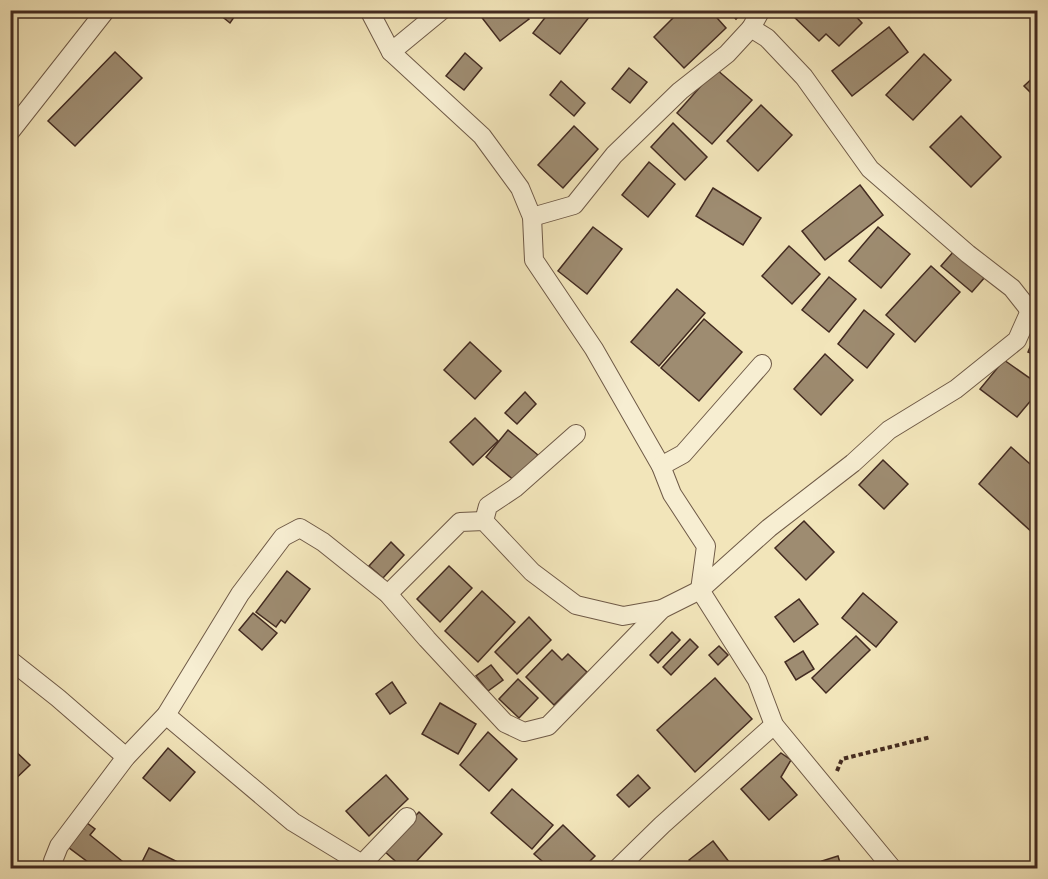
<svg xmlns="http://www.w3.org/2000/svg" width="1048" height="879" font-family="'Old Standard TT',serif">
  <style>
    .building { fill: #9e8c71; stroke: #432b21; stroke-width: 1.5 }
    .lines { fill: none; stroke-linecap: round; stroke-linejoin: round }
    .street-casing { stroke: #6f5a47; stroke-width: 20 }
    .path { stroke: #432b21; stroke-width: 4; stroke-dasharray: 4.5 3; stroke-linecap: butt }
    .street { stroke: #f7eed2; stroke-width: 18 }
  </style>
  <rect width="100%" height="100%" fill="#f2e5ba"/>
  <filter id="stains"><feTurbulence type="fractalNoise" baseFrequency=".00333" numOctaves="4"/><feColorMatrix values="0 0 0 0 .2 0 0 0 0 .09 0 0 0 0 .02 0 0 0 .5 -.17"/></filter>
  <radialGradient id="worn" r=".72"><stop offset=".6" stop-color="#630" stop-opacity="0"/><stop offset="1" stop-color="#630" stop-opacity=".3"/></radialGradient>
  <g class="building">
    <path d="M214 10H239L230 23Z"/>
    <path d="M476 10H523L529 19 500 41Z"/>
    <path d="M551 10 594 11 560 54 533 33Z"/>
    <path d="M681 10H710L726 28 684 68 654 37Z"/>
    <path d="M728 10H744L736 19Z"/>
    <path d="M797 10H850L862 23 839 46 826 34 819 41 792 15Z"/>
    <path d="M889 27 908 52 852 96 832 71Z"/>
    <path d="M115 52 142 78 75 146 48 121Z"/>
    <path d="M465 53 482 68 464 90 446 76Z"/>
    <path d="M924 54 951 80 913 120 886 95Z"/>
    <path d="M629 68 647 82 630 103 612 89Z"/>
    <path d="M716 69 752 100 712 144 677 113Z"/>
    <path d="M1038 73V100L1024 86Z"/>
    <path d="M561 81 585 103 574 116 550 95Z"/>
    <path d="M761 105 792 135 758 171 727 141Z"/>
    <path d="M961 116 1001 157 971 187 930 147Z"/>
    <path d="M673 123 707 157 685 180 651 147Z"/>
    <path d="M574 126 598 149 563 188 538 165Z"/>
    <path d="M649 162 675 184 648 217 622 195Z"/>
    <path d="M860 185 883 215 825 260 802 231Z"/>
    <path d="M713 188 761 218 743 245 696 216Z"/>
    <path d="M593 227 622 249 587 294 558 271Z"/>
    <path d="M878 227 910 254 881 288 849 261Z"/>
    <path d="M789 246 820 274 792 304 762 276Z"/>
    <path d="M954 251 985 277 972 292 941 266Z"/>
    <path d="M931 266 960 292 915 342 886 315Z"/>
    <path d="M829 277 856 299 829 332 802 310Z"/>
    <path d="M677 289 705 313 659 366 631 342Z"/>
    <path d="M864 310 894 334 867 368 838 344Z"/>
    <path d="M704 319 742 352 699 401 661 368Z"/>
    <path d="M1035 335 1038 336V369L1032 367 1036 355 1028 352Z"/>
    <path d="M470 342 501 371 475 399 444 370Z"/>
    <path d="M825 354 853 380 821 415 794 389Z"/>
    <path d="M1004 360 1038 384V392L1017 417 980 389Z"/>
    <path d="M525 392 536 404 517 424 505 413Z"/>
    <path d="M475 418 498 441 473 465 450 442Z"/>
    <path d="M508 430 538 455 516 482 486 457Z"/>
    <path d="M1011 447 1038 471V530L1034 534 979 484Z"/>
    <path d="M883 460 908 484 884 509 859 485Z"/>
    <path d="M804 521 834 552 806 580 775 548Z"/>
    <path d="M391 542 404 555 383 578 369 566Z"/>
    <path d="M449 566 472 588 440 622 417 599Z"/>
    <path d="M287 571 310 589 285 623 281 620 276 627 256 612Z"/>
    <path d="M482 591 515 622 478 662 445 631Z"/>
    <path d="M863 593 897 622 876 647 842 618Z"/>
    <path d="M799 599 818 624 794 642 775 617Z"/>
    <path d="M253 613 277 633 262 650 239 630Z"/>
    <path d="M529 617 551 640 517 674 495 652Z"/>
    <path d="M672 632 680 640 658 663 650 655Z"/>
    <path d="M856 636 870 650 826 693 812 678Z"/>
    <path d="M690 639 698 647 671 675 663 667Z"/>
    <path d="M719 646 728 655 718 665 709 655Z"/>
    <path d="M552 650 562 660 568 654 587 672 554 705 526 677Z"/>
    <path d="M803 651 814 669 796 680 785 662Z"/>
    <path d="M491 665 503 680 488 691 476 676Z"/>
    <path d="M715 678 752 719 695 772 657 730Z"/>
    <path d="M518 679 538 698 519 718 499 699Z"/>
    <path d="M392 682 406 703 390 714 376 694Z"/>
    <path d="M440 703 476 724 458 754 422 734Z"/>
    <path d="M488 732 517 759 489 791 460 765Z"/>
    <path d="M10 746 30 765 10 784Z"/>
    <path d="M168 748 195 772 170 801 143 778Z"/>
    <path d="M781 753 791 760 781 777 797 795 769 820 741 789Z"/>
    <path d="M386 775 408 799 369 836 346 811Z"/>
    <path d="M638 775 650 788 629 807 617 795Z"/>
    <path d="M512 789 553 825 532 849 491 813Z"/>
    <path d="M419 812 442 834 410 868H403L383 850Z"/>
    <path d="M87 823 95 829 90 835 122 861 116 868H96L68 847Z"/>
    <path d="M563 825 595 856 583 868H550L534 854Z"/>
    <path d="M713 841 730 863 723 868H696L689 860Z"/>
    <path d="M149 848 184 865 182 868H139Z"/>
    <path d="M838 856 841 866 834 868H824L822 861Z"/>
  </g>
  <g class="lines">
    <g class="street-casing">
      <g id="street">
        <path d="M369 10 391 52 482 136 520 188 532 217 534 260 594 349 661 466 672 494 706 546 700 590 757 680 774 725 892 868"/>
        <path d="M751 28 761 10"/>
        <path d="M391 52 442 10"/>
        <path d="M10 132 106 10"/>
        <path d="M661 466 683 454 762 364"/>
        <path d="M484 521 488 506 515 488 576 434"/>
        <path d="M388 594 460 522 484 521 532 572 576 605 623 616 662 609"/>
        <path d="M10 660 58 698 126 757"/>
        <path d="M166 715 293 822 362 864 364 868"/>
        <path d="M53 861 59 846 126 757 166 715 240 594 283 537 300 528 323 542 388 594 427 639 505 723 524 732 548 726 662 609 700 590 769 528 853 463 889 430 956 389 1017 340 1029 313 1027 307 1012 288 968 254 870 169 804 77 767 38 751 28 727 54 680 91 614 155 574 205 532 217"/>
        <path d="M362 864 407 817"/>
        <path d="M618 868 662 825 774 725"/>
      </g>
    </g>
    <path class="path" d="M837 771 842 759 931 737"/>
    <use href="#street" class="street"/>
  </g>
  <rect width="1048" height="879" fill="none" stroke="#f2e5ba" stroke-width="36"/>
  <rect x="12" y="12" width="1024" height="855" fill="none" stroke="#432b21" stroke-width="3"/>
  <rect x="18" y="18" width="1012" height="843" fill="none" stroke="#432b21" stroke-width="1.5"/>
  <rect width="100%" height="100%" filter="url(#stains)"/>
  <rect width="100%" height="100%" fill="url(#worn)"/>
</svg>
